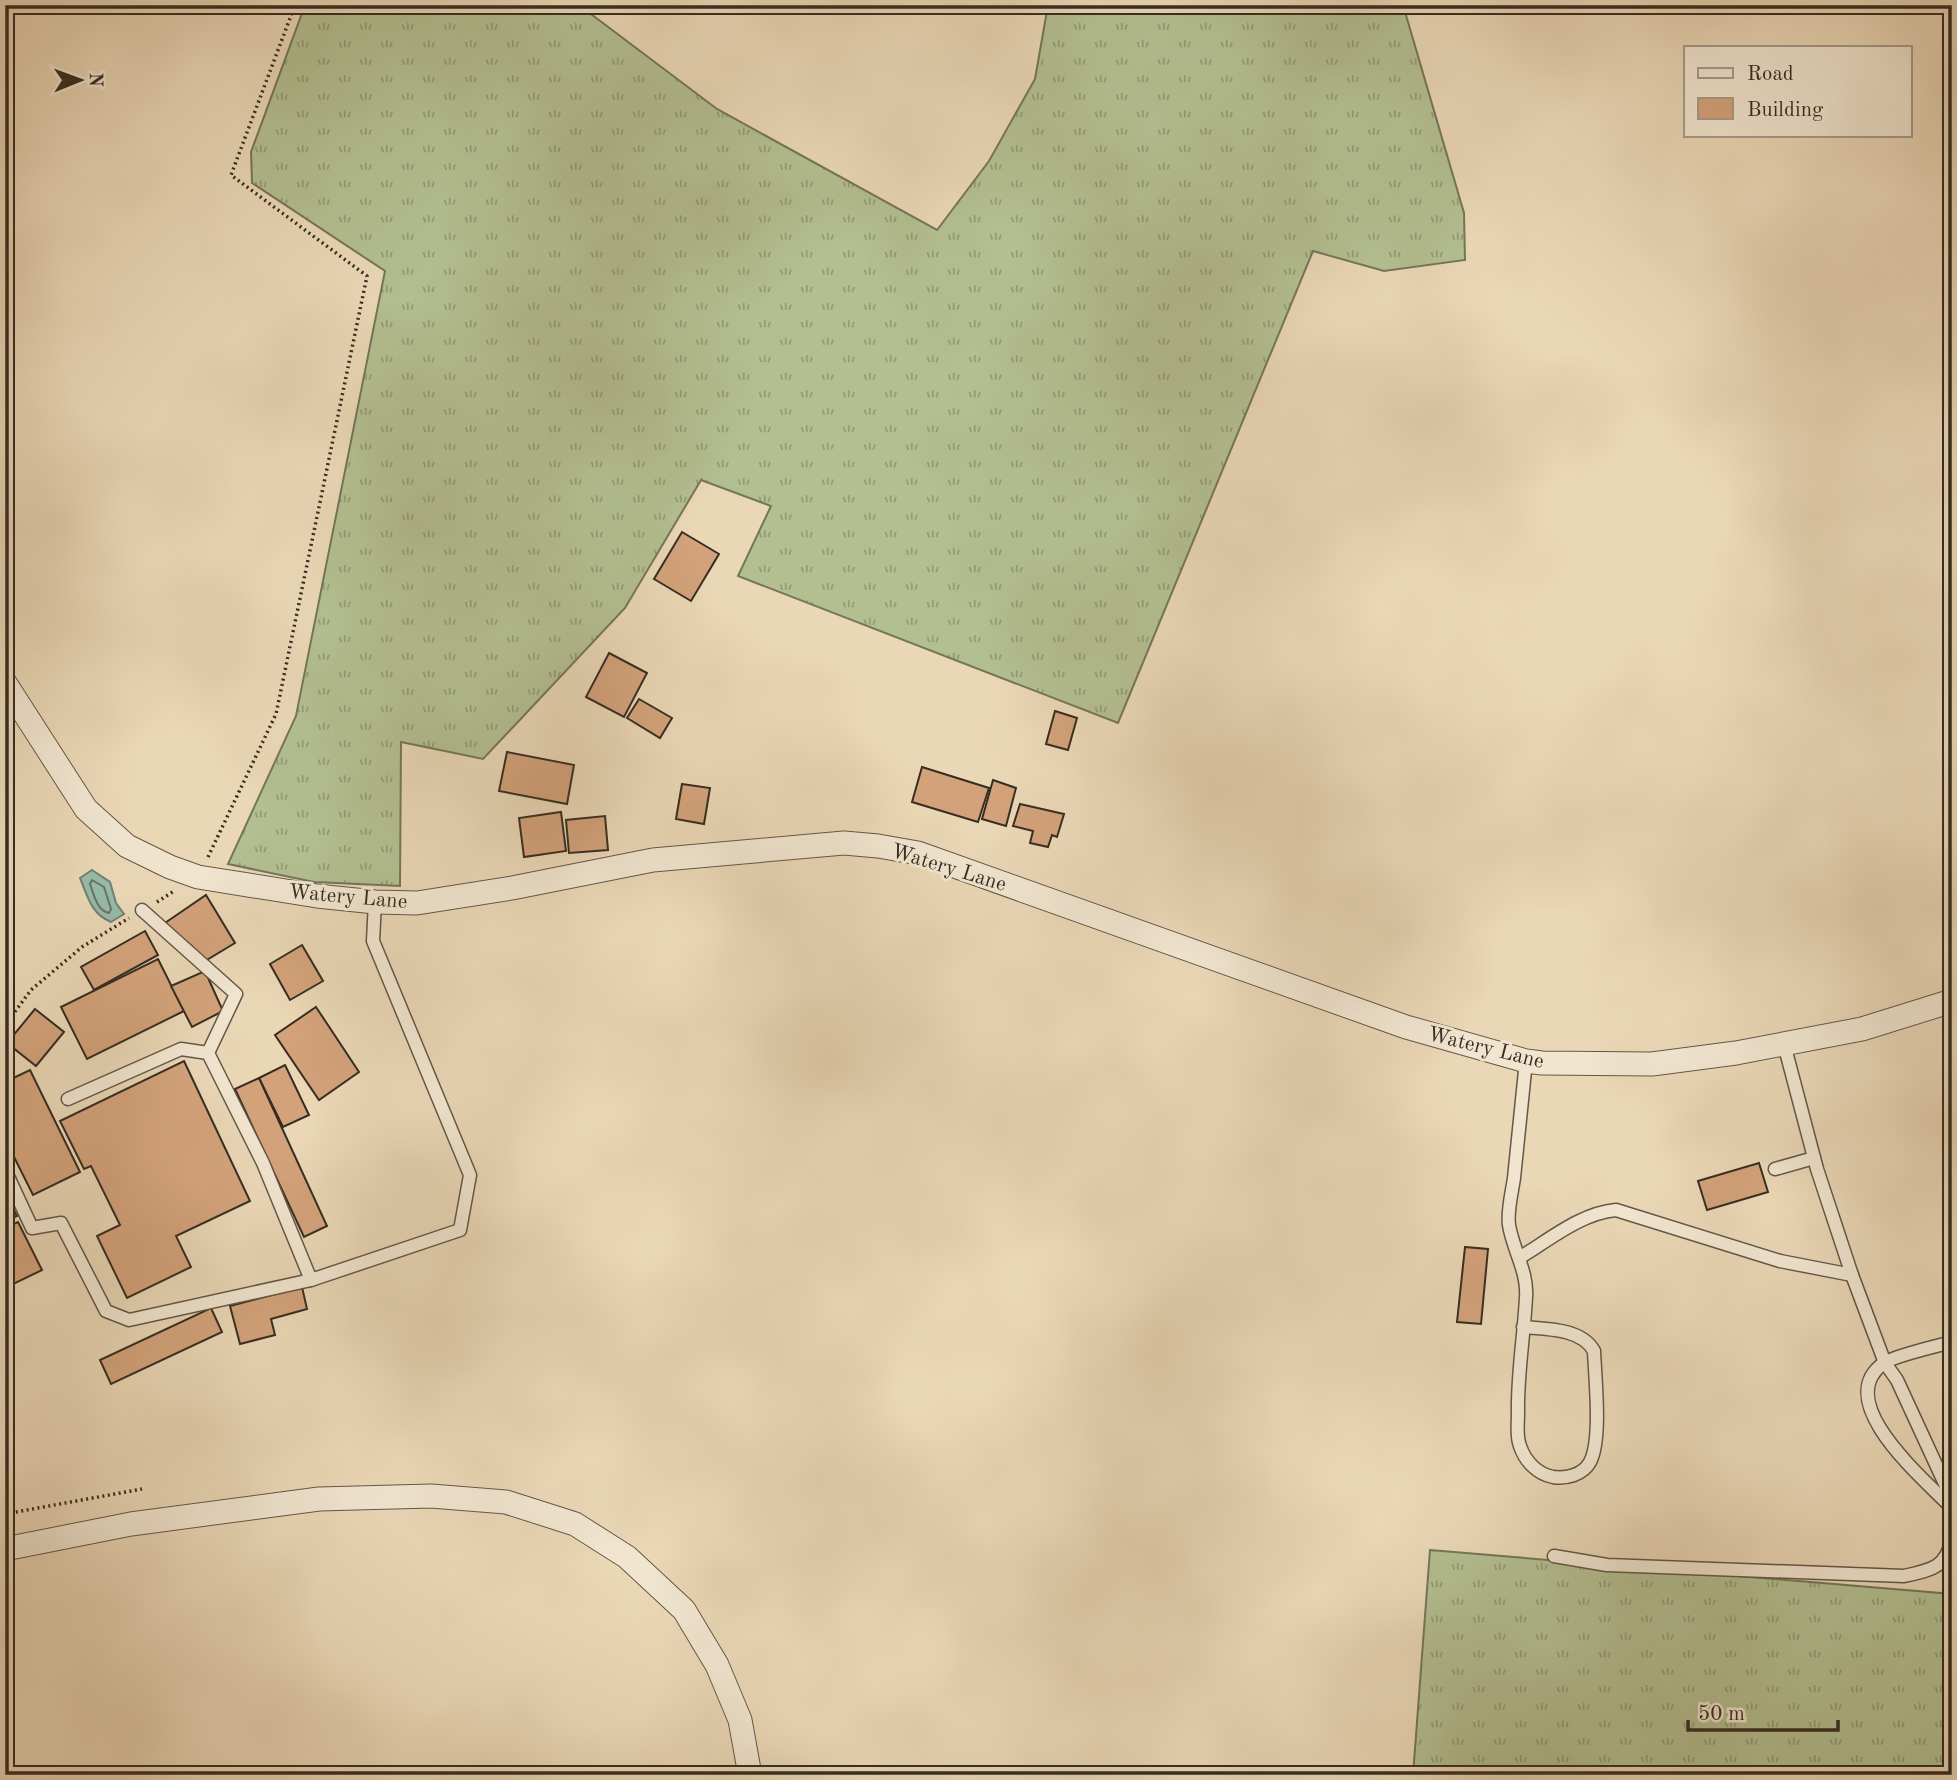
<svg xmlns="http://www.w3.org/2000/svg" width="1957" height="1780" font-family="'Old Standard TT',serif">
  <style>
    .grass { fill: url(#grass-tufts); stroke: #74765a; stroke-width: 2 }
    .water { fill: #98baa9; stroke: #718273; stroke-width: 2 }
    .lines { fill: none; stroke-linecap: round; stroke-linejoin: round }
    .shore { stroke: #677466; stroke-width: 2 }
    .building { fill: #d3a27b; stroke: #362d22; stroke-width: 2 }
    .service-casing { stroke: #635847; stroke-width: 15 }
    .minor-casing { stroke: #635847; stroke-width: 25 }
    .path { stroke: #362d22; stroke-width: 3.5; stroke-dasharray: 2 3.5; stroke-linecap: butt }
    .service { stroke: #f1e5d0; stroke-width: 12 }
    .minor { stroke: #f1e5d0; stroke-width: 23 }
    .labels { text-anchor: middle; stroke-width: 6; stroke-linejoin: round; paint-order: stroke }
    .street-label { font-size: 21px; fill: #362d22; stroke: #f1e5d0 }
  </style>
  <defs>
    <pattern id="grass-tufts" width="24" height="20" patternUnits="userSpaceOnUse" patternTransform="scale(1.75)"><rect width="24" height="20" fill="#b3bf91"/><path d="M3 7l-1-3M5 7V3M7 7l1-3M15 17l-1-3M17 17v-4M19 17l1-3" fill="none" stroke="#929c76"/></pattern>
  </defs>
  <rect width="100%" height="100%" fill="#ead7b6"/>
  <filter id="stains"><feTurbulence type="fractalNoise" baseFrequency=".00286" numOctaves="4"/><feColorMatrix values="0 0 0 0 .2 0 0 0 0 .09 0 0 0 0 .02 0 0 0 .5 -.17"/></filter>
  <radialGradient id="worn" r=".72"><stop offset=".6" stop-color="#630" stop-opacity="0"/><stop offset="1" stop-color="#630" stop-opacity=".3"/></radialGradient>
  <g class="grass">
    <path d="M305 5H579L717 109 937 230 989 161 1035 79 1048 5H1403L1464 213 1465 260 1384 271 1313 251 1118 723 738 576 771 506 701 480 625 608 483 759 401 742 400 886 314 882 228 864 296 716 385 271 252 183 251 152Z"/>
    <path d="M1430 1550 1952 1594V1775H1413Z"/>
  </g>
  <path class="water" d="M92 870 110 882 116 903 124 914 111 922C91 914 88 897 80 878Z"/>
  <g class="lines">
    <path class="shore" d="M92 880 104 887 111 909 109 913C97 911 94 895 90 884Z"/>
  </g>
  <g class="building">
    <path d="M682 532 719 554 691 601 654 579Z"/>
    <path d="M609 653 647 673 624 717 586 697Z"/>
    <path d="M639 699 672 718 660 738 627 718Z"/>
    <path d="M1055 711 1077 718 1068 750 1046 744Z"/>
    <path d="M507 752 574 765 567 804 499 791Z"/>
    <path d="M922 767 989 788 978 822 912 802Z"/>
    <path d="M993 780 1016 788 1006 826 982 819Z"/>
    <path d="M682 784 710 788 704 824 676 819Z"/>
    <path d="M1020 804 1064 814 1057 837 1052 835 1048 847 1030 843 1033 831 1013 826Z"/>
    <path d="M561 812 566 851 524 857 519 818Z"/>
    <path d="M605 816 608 850 569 853 566 820Z"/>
    <path d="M206 895 235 943 205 961 162 925Z"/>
    <path d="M145 931 158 955 94 990 81 967Z"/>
    <path d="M302 945 323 981 290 1000 270 964Z"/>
    <path d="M158 959 184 1011 87 1059 61 1007Z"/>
    <path d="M205 971 223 1011 192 1027 171 986Z"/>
    <path d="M316 1007 359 1072 319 1100 275 1035Z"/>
    <path d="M35 1009 64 1032 36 1066 7 1043Z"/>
    <path d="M184 1061 250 1201 176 1236 191 1267 127 1298 97 1236 120 1225 91 1166 84 1169 60 1121Z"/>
    <path d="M285 1065 309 1115 283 1127 259 1078Z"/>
    <path d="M30 1070 80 1172 33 1195 5 1139V1082Z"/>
    <path d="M259 1078 327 1226 304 1237 235 1089Z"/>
    <path d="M1759 1163 1768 1192 1707 1210 1698 1181Z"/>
    <path d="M5 1192 17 1216 5 1221Z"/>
    <path d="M18 1222 42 1270 5 1288V1228Z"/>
    <path d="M1465 1247 1488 1249 1481 1324 1457 1322Z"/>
    <path d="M302 1287 307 1309 271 1319 275 1335 240 1344 230 1306Z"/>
    <path d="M211 1308 222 1332 111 1384 100 1360Z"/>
  </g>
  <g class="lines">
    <g class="service-casing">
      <g id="service">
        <path d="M142 910 236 994 208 1053"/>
        <path d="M1784 1044 1817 1169 1852 1275 1885 1363 1897 1380 1945 1484 1952 1506"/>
        <path d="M68 1099 181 1049 208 1053 263 1163 311 1280 460 1230 470 1175 373 941 375 902"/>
        <path d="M1775 1169 1814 1158"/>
        <path d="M5 1170 32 1228 61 1223 106 1311 129 1320 311 1280"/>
        <path d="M1519 1258C1549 1240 1581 1213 1616 1210L1780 1261 1852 1275"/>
        <path d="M1523 1327C1546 1329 1581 1328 1594 1351 1595 1377 1602 1440 1590 1462 1583 1475 1566 1479 1553 1477 1537 1474 1525 1461 1520 1446 1516 1436 1518 1424 1518 1414 1517 1375 1524 1337 1526 1297 1528 1272 1513 1250 1509 1225 1507 1211 1512 1192 1514 1178 1518 1139 1522 1100 1526 1061"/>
        <path d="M1951 1507C1924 1479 1830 1401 1884 1363 1894 1356 1937 1346 1952 1342"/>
        <path d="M1554 1556 1607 1565 1904 1576C1931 1570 1946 1568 1952 1539"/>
      </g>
    </g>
    <g class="minor-casing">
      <g id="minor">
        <path d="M5 683 86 809 127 846 170 867 198 877 317 896 375 902 417 903 512 888 653 860 844 843 878 846 918 853 1406 1027 1526 1061 1542 1063 1652 1064 1736 1053 1862 1029 1952 1001"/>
        <path d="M5 1549 131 1524 319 1499 431 1496 506 1502 575 1524 627 1557 684 1610 717 1665 740 1720 750 1775"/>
      </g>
    </g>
    <g class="path">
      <path d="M208 857 276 714 367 276 231 175 295 5"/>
      <path d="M157 902 174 891"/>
      <path d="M5 1025 31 990 82 947 129 918"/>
      <path d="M5 1514 142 1489"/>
    </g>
    <use href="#service" class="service"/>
    <use href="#minor" class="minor"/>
  </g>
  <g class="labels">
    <g class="street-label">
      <text transform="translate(949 867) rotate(17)" y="7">Watery Lane</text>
      <text transform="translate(348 896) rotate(5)" y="7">Watery Lane</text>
      <text transform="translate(1486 1047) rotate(14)" y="7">Watery Lane</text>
    </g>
  </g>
  <rect width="1957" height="1780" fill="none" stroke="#ead7b6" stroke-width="28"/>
  <rect x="7" y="7" width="1943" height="1766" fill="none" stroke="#362d22" stroke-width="3.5"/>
  <rect x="14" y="14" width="1929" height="1752" fill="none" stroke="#362d22" stroke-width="2"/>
  <rect x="1684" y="46" width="228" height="91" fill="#f1e5d0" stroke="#a69b8a" stroke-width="2"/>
  <rect x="1698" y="68" width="35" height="10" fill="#f1e5d0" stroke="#a69b8a" stroke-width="2"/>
  <text x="1747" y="80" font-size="21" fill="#362d22">Road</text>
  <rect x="1698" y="98" width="35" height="21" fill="#d3a27b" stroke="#a69b8a" stroke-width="2"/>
  <text x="1747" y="116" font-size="21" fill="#362d22">Building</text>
  <g transform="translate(80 80) rotate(89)" stroke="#f1e5d0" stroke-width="5" paint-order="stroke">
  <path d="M0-5L12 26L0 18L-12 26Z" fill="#362d22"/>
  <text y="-10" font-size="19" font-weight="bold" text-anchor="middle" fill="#362d22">N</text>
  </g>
  <path d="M1688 1720v10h150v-10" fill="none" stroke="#362d22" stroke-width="3.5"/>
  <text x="1698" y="1720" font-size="21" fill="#362d22" stroke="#f1e5d0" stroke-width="5" paint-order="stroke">50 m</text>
  <rect width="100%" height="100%" filter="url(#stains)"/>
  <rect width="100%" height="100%" fill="url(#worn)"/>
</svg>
